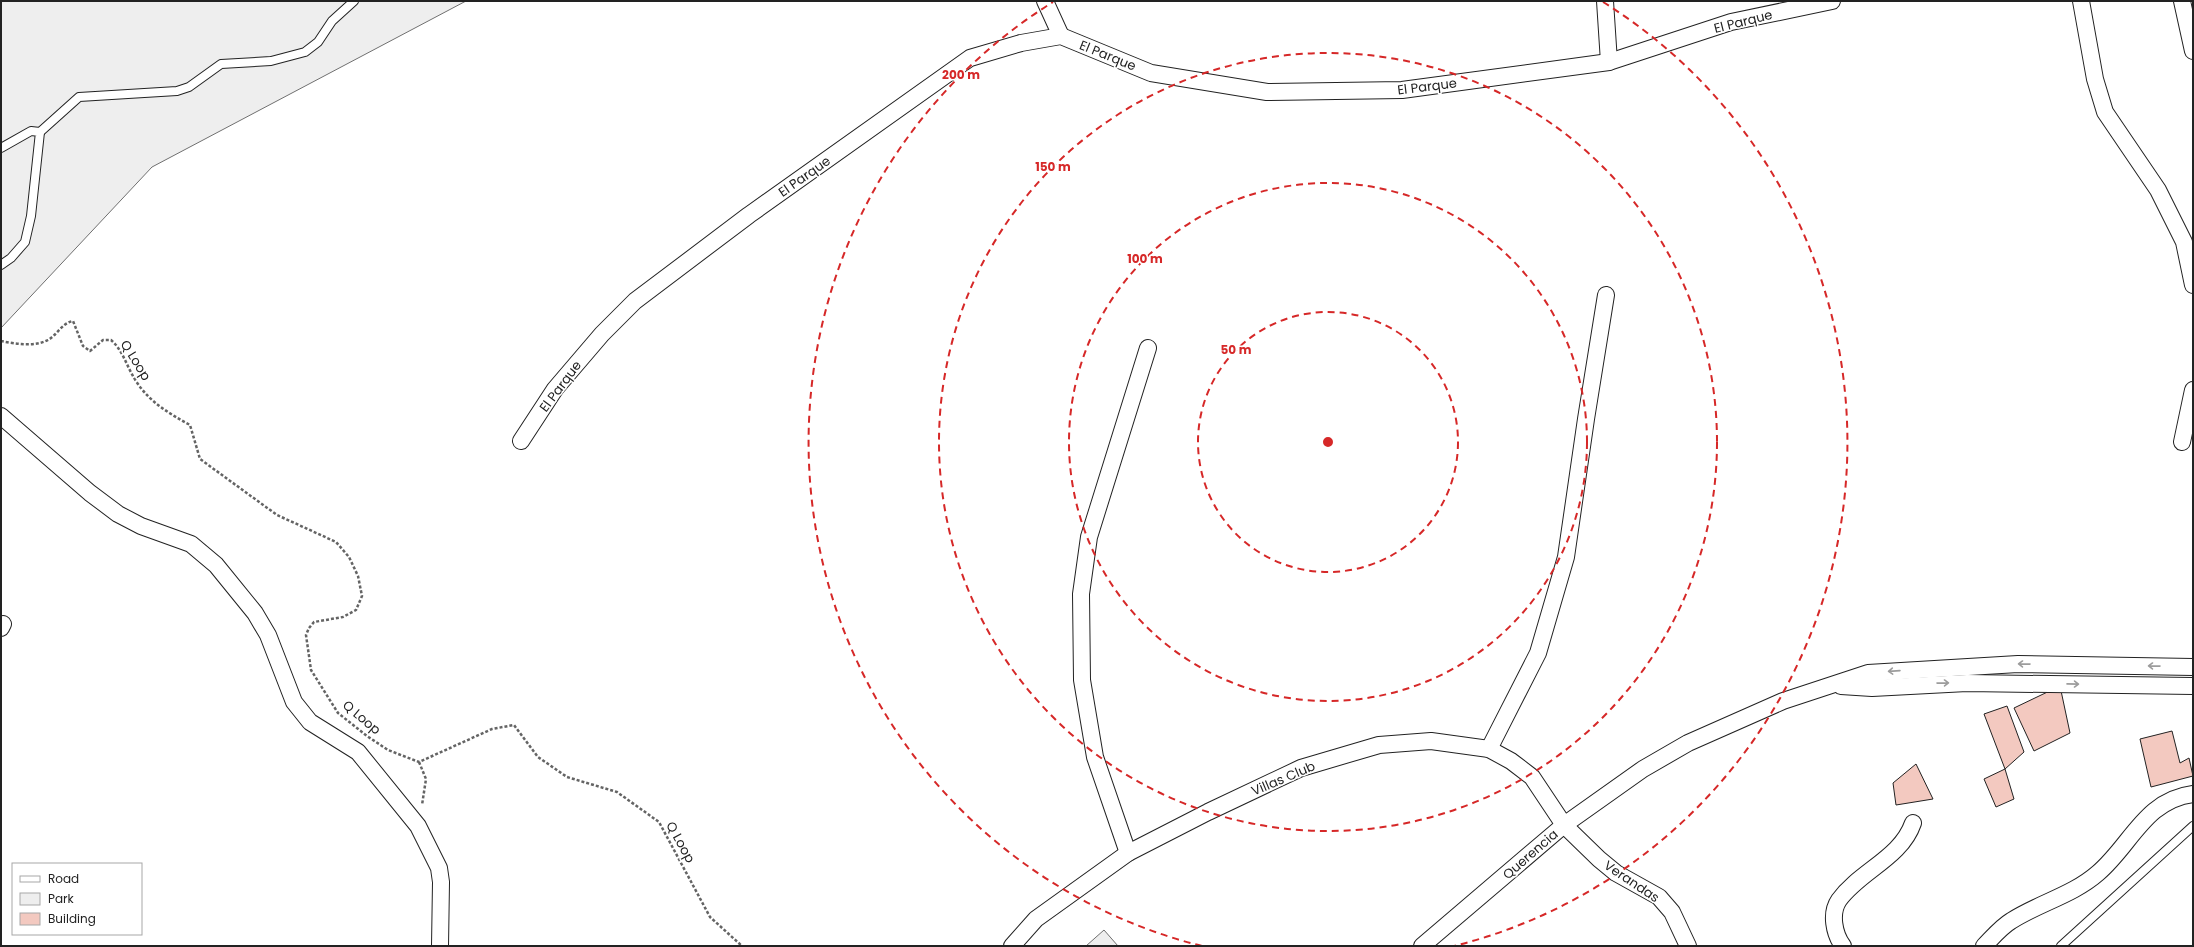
<svg xmlns="http://www.w3.org/2000/svg" width="2194" height="947" font-family="Poppins,sans-serif">
  <style>
    .green { fill: #eee; stroke: #6f6f6f }
    .building { fill: #f3c9c0; stroke: #222 }
    .lines { fill: none; stroke-linecap: round; stroke-linejoin: round }
    .service-casing { stroke: #222; stroke-width: 10 }
    .minor-casing { stroke: #222; stroke-width: 18 }
    .path { stroke: #646464; stroke-width: 2.5; stroke-dasharray: 3 2; stroke-linecap: butt }
    .service { stroke: #fff; stroke-width: 8 }
    .minor { stroke: #fff; stroke-width: 16 }
    .oneway { stroke: #9c9c9c }
    .ring { fill: none; stroke: #d62828; stroke-width: 2; stroke-dasharray: 7 5 }
    .labels { text-anchor: middle; stroke-width: 3; stroke-linejoin: round; paint-order: stroke }
    .street-label { font-size: 13px; fill: #222; stroke: #fff }
    .centre { fill: #d62828; stroke: #fff; stroke-width: 2 }
    .ring-label { font-size: 12px; text-anchor: middle; font-weight: bold; fill: #d62828; stroke: #fff; stroke-width: 3; stroke-linejoin: round; paint-order: stroke }
  </style>
  <rect width="100%" height="100%" fill="#fff"/>
  <g class="green">
    <path d="M1 1H466L152 167 1 328Z"/>
    <path d="M1104 930 1118 946H1086Z"/>
  </g>
  <g class="building">
    <path d="M2060 686 2070 733 2034 751 2014 708Z"/>
    <path d="M2007 706 2024 752 2005 769 1984 714Z"/>
    <path d="M2172 731 2180 763 2189 758 2193 776 2151 787 2140 739Z"/>
    <path d="M1916 764 1933 799 1896 805 1893 783Z"/>
    <path d="M2005 769 2014 799 1996 807 1984 779Z"/>
  </g>
  <g class="lines">
    <g class="service-casing">
      <g id="service">
        <path d="M40 132 79 97 177 91 189 87 221 64 271 61 305 52 318 42 332 21 354 1"/>
        <path d="M1 148 31 131 40 132 31 216 25 242 11 258 1 265"/>
        <path d="M2061 946 2193 826"/>
      </g>
    </g>
    <g class="minor-casing">
      <g id="minor">
        <path d="M1045 1 1061 36"/>
        <path d="M1605 1 1609 62"/>
        <path d="M2081 1 2095 79 2105 112 2158 190 2184 242 2193 285"/>
        <path d="M2182 1 2193 51"/>
        <path d="M1 416 90 493 118 514 141 526 191 544 216 565 255 613 268 635 294 702 310 722 358 752 418 826 439 868 441 882 440 946"/>
        <path d="M521 441 555 389 602 334 635 301 749 215 970 58 1021 43 1061 36 1151 73 1267 92 1402 90 1609 62 1731 22 1832 1"/>
        <path d="M2182 442 2193 390"/>
        <path d="M1 628 3 624"/>
        <path d="M1841 686 1872 688 1967 683 2193 686"/>
        <path d="M1489 749 1538 653 1566 557 1586 419 1606 295"/>
        <path d="M1128 853 1095 757 1082 680 1081 594 1089 537 1148 348"/>
        <path d="M1012 946 1036 919 1128 853 1208 812 1301 768 1379 745 1431 741 1489 749 1511 761 1532 777 1564 825 1599 859 1616 873 1659 897 1672 912 1688 946"/>
        <path d="M1422 946 1564 825 1643 769 1688 743 1783 701 1868 673 2018 664 2193 667"/>
        <path d="M1843 946C1834 934 1830 913 1839 900 1860 871 1901 858 1913 823"/>
        <path d="M1984 946C1992 938 2001 927 2011 921 2039 903 2073 895 2098 873 2131 845 2145 800 2193 794"/>
      </g>
    </g>
    <g class="path">
      <path d="M1 341C15 344 35 347 48 340 57 335 62 323 73 321L83 346 90 351 103 340H111C124 351 127 369 138 384 151 403 170 414 190 425L200 459 277 515 336 542 349 557 358 576 362 596 356 610 343 617 314 622 309 628 306 635 311 670 338 713 367 736 388 750 419 762 492 729 514 725 538 757 567 777 617 792 659 822 710 917 742 946"/>
      <path d="M419 762 426 779 422 805"/>
    </g>
    <use href="#service" class="service"/>
    <use href="#minor" class="minor"/>
  </g>
  <defs><path id="oneway-shaft" d="M-6 0H5M1.5-3L5.5 0L1.5 3" fill="none" stroke-width="1.6" stroke-linecap="round" stroke-linejoin="round"/></defs>
  <g class="oneway">
    <use href="#oneway-shaft" transform="translate(2024 664) rotate(-179)"/>
    <use href="#oneway-shaft" transform="translate(2154 666) rotate(-179)"/>
    <use href="#oneway-shaft" transform="translate(1894 671) rotate(176)"/>
    <use href="#oneway-shaft" transform="translate(1943 683) rotate(-1)"/>
    <use href="#oneway-shaft" transform="translate(2073 684) rotate(1)"/>
  </g>
  <g class="ring">
    <circle cx="1328" cy="442" r="130"/>
    <circle cx="1328" cy="442" r="259"/>
    <circle cx="1328" cy="442" r="389"/>
    <path d="M1202 946A519 519 0 0 1 1053 2M1603 2A519 519 0 0 1 1454 946"/>
  </g>
  <g class="labels">
    <g class="street-label">
      <text transform="translate(1743 21) rotate(-14)" y="5">El Parque</text>
      <text transform="translate(1108 55) rotate(22)" y="5">El Parque</text>
      <text transform="translate(1427 86) rotate(-7)" y="5">El Parque</text>
      <text transform="translate(804 176) rotate(-35)" y="5">El Parque</text>
      <text transform="translate(136 360) rotate(58)" y="5">Q Loop</text>
      <text transform="translate(560 386) rotate(-53)" y="5">El Parque</text>
      <text transform="translate(362 717) rotate(40)" y="5">Q Loop</text>
      <text transform="translate(1283 778) rotate(-23)" y="5">Villas Club</text>
      <text transform="translate(681 842) rotate(61)" y="5">Q Loop</text>
      <text transform="translate(1530 854) rotate(-41)" y="5">Querencia</text>
      <text transform="translate(1632 881) rotate(34)" y="5">Verandas</text>
    </g>
  </g>
  <circle cx="1328" cy="442" r="6" class="centre"/>
  <g class="ring-label">
    <text x="961" y="79">200 m</text>
    <text x="1053" y="171">150 m</text>
    <text x="1145" y="263">100 m</text>
    <text x="1236" y="354">50 m</text>
  </g>
  <rect width="2194" height="947" fill="none" stroke="#222222" stroke-width="4"/>
  <rect x="12" y="863" width="130" height="72" fill="#ffffff" stroke="#a7a7a7"/>
  <rect x="20" y="876" width="20" height="6" fill="#ffffff" stroke="#a7a7a7"/>
  <text x="48" y="883" font-size="12" fill="#222222">Road</text>
  <rect x="20" y="893" width="20" height="12" fill="#eeeeee" stroke="#a7a7a7"/>
  <text x="48" y="903" font-size="12" fill="#222222">Park</text>
  <rect x="20" y="913" width="20" height="12" fill="#f3c9c0" stroke="#a7a7a7"/>
  <text x="48" y="923" font-size="12" fill="#222222">Building</text>
</svg>
